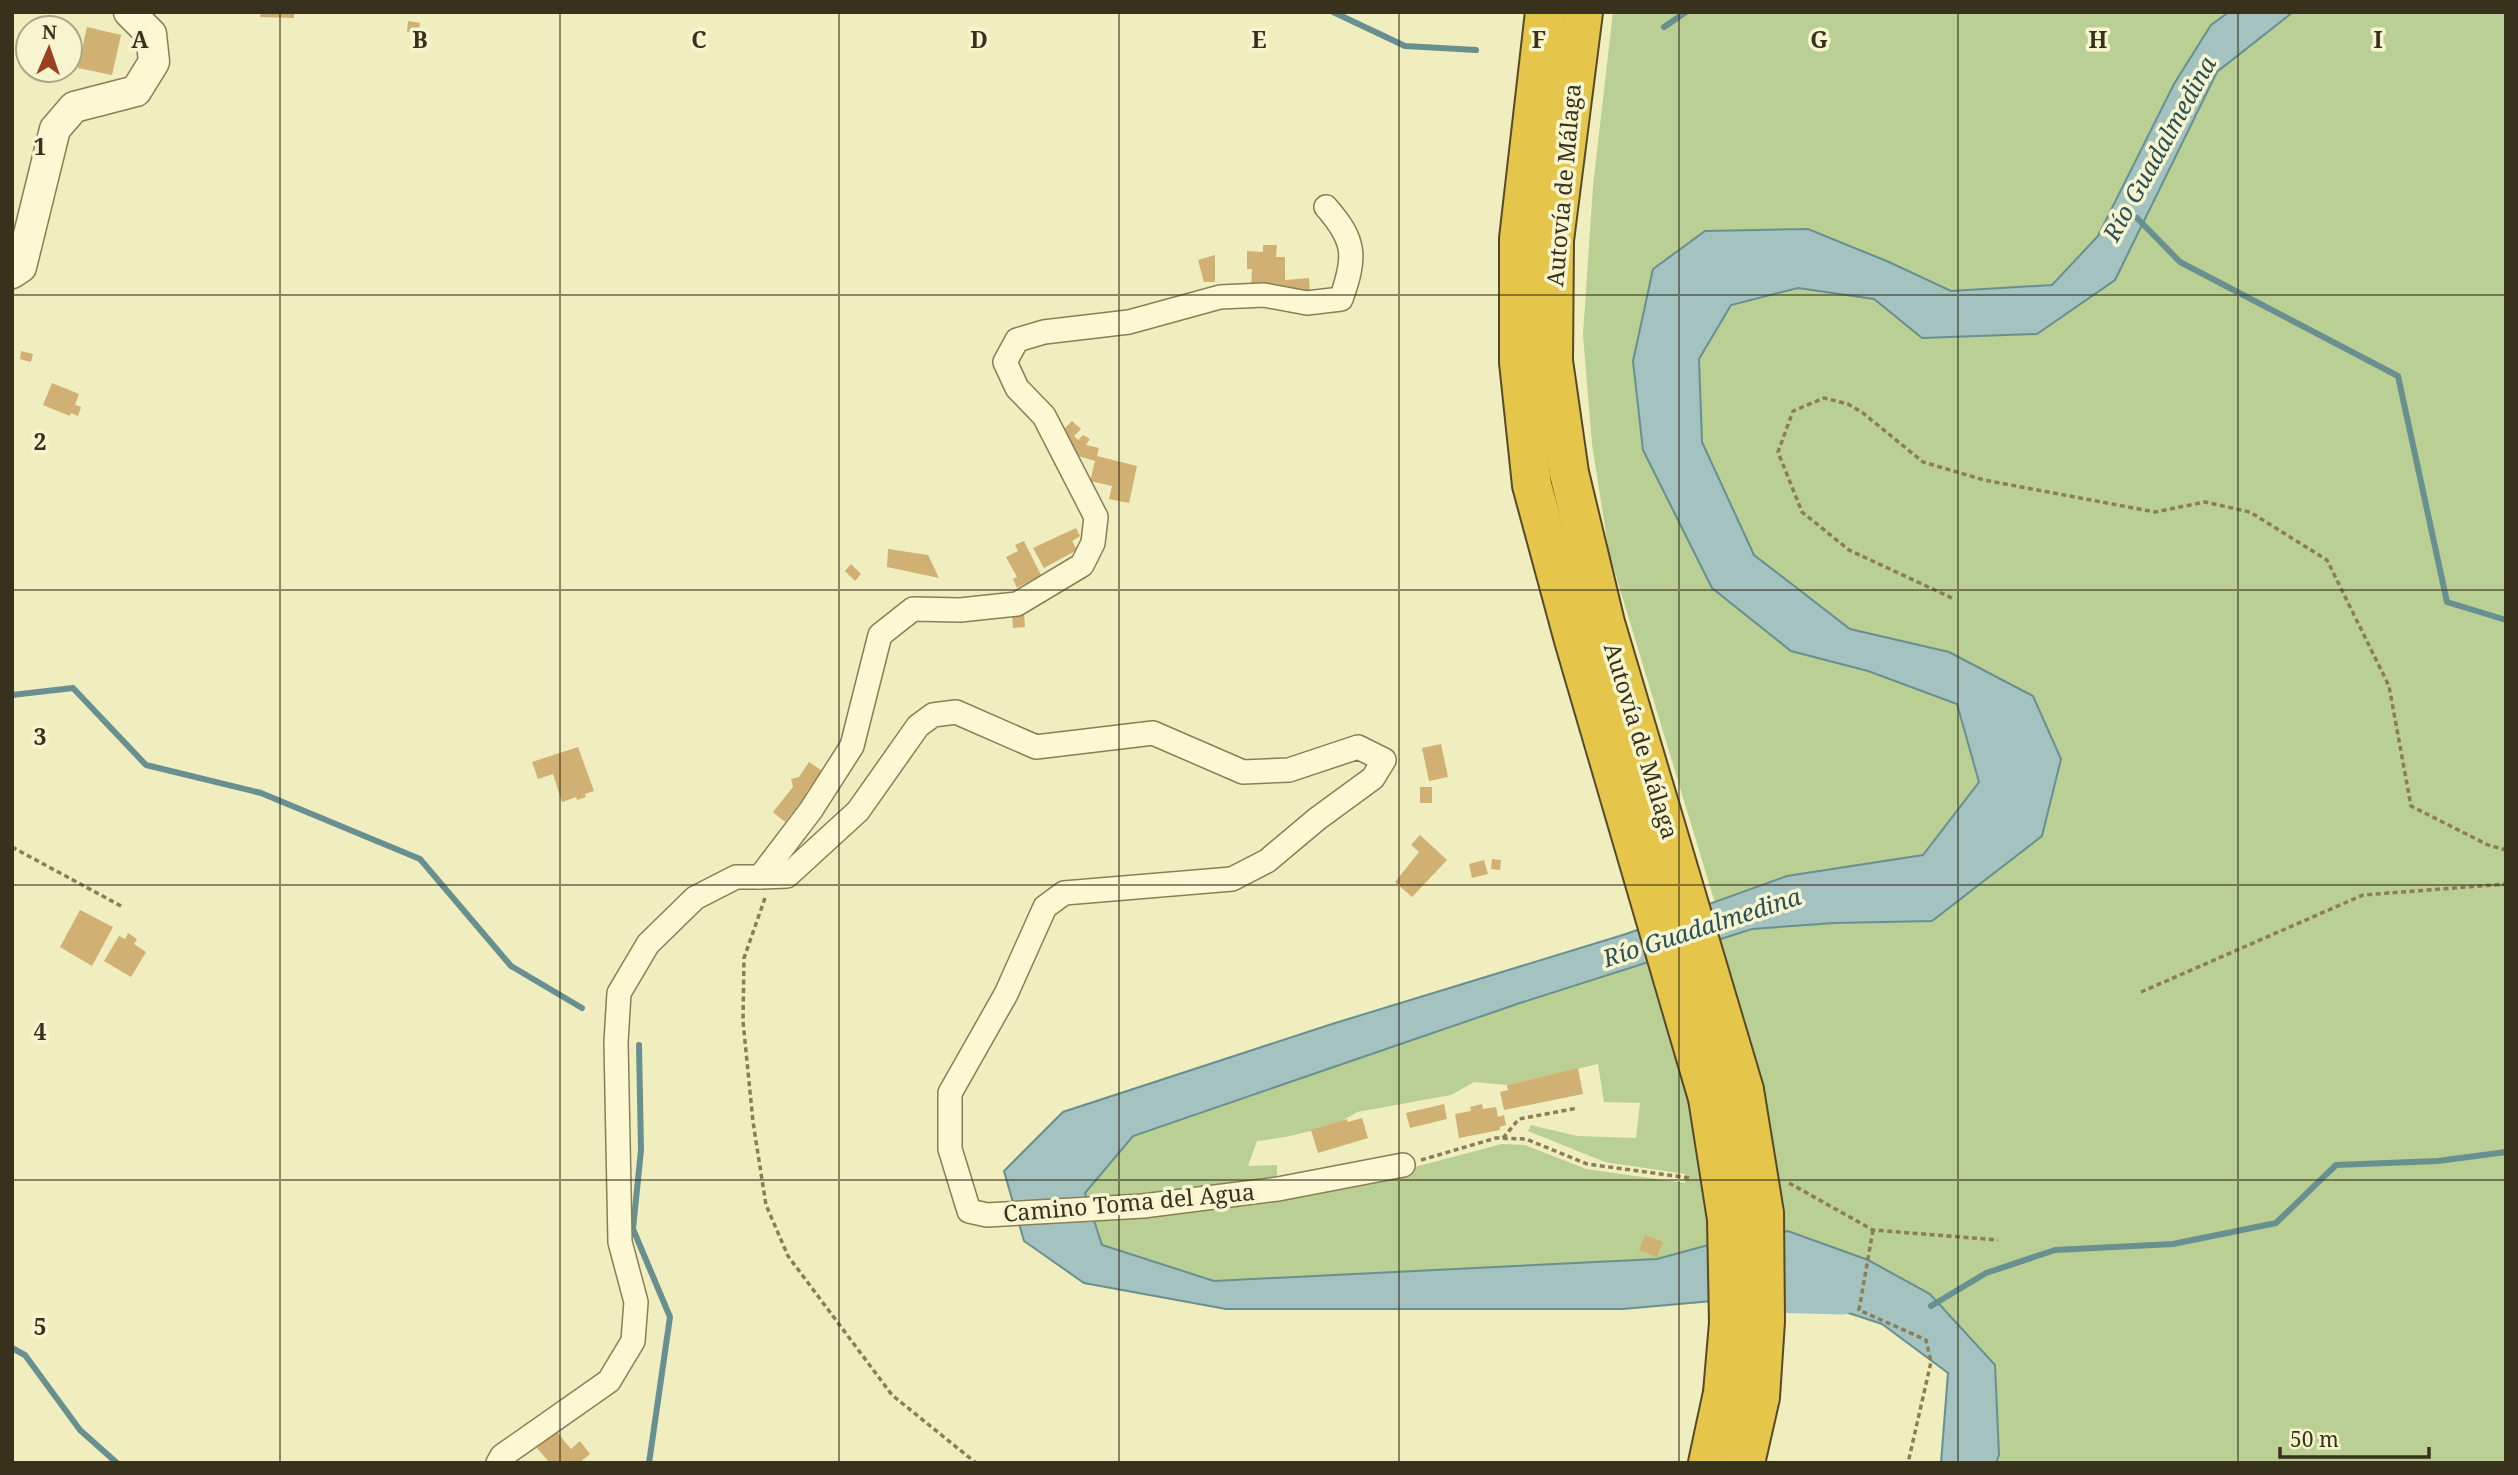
<svg xmlns="http://www.w3.org/2000/svg" width="2518" height="1475" font-family="'Noto Serif',serif">
  <style>
    .green { fill: #b9cf93 }
    .water { fill: #a3c2c0; stroke: #699090; stroke-width: 2 }
    .lines { fill: none; stroke-linecap: round; stroke-linejoin: round }
    .stream { stroke: #699090; stroke-width: 6 }
    .river { stroke: #a3c2c0; stroke-width: 35 }
    .building { fill: #d0b073 }
    .minor-casing { stroke: #8a7e56; stroke-width: 26 }
    .tertiary-casing { stroke: #8a7e56; stroke-width: 33 }
    .motorway-casing { stroke: #574a2b; stroke-width: 42 }
    .path { stroke: #8a7e56; stroke-width: 3.5; stroke-dasharray: 5 3.5; stroke-linecap: butt }
    .minor { stroke: #fbf8d3; stroke-width: 23 }
    .tertiary { stroke: #fbf8d3; stroke-width: 30 }
    .motorway { stroke: #e5c64a; stroke-width: 38 }
    .motorway-bridge-casing { stroke: #574a2b; stroke-width: 42; stroke-linecap: butt }
    .motorway-bridge { stroke: #e5c64a; stroke-width: 38 }
    .grid { fill: none; stroke: #38311c; stroke-width: 2; stroke-opacity: 0.55 }
    .labels { text-anchor: middle; stroke-width: 7; stroke-linejoin: round; paint-order: stroke }
    .street-label { font-size: 23px; fill: #38311c; stroke: #f7f5cf }
    .water-label { font-size: 24px; font-style: italic; fill: #2a5159; stroke: #f7f5cf }
    .grid-label { font-size: 23px; text-anchor: middle; font-weight: bold; fill: #38311c; stroke: #f7f5cf; stroke-width: 7; stroke-linejoin: round; paint-order: stroke }
  </style>
  <rect width="100%" height="100%" fill="#f0edbf"/>
  <g class="green">
    <path d="M1613 12H2229L2211 25 2174 84 2098 236 2053 285 1951 291 1889 262 1808 229 1633 361 1791 651 1868 671 1957 703 1979 782 1923 855 1787 876 1715 903 1609 553 1592 444 1583 335 1593 186Z"/>
    <path d="M2293 12H2506V1463H1996L1999 1455 1995 1365 1930 1294 1712 1244 1657 1259 1214 1281 1102 1245 1092 1217 1392 1173 1502 1144 1525 1145 1586 1169 1685 1183V1174L1605 1162 1528 1131 1531 1125 1577 1136 1636 1138 1640 1103 1604 1102 1598 1064 1507 1085 1474 1082 1451 1095 1357 1112C1334 1128 1285 1138 1257 1141L1248 1166 1277 1165V1182L1088 1201 1085 1193 1132 1136 1520 1003 1752 929 1834 923 1932 921 2042 836 2061 759 1949 652 1850 629 1754 555 1702 442 1699 359 1731 305 1798 288 1874 299 1922 338 2115 280 2217 72Z"/>
  </g>
  <path class="water" d="M2229 12H2293L2217 72 2115 280 2037 334 1922 338 1874 299 1798 288 1731 305 1699 359 1702 442 1754 555 1850 629 1949 652 2033 696 2061 759 2042 836 1932 921 1834 923 1752 929 1520 1003 1133 1136 1085 1193 1102 1245 1214 1281 1657 1259 1712 1244 1788 1231 1868 1260 1930 1294 1995 1365 1999 1455 1996 1463H1941L1948 1373 1882 1324 1791 1294 1623 1309H1226L1084 1283 1024 1241 1004 1171 1063 1112 1332 1024 1626 934 1787 876 1923 855 1979 782 1957 704 1868 671 1791 651 1712 588 1643 450 1633 361 1653 269 1705 231 1808 229 1889 262 1951 291 2052 285 2098 236 2174 84 2211 25Z"/>
  <g class="lines">
    <g class="stream">
      <path d="M1333 12 1405 46 1476 50"/>
      <path d="M1664 27 1686 12"/>
      <path d="M2137 218 2180 262 2398 376 2447 602 2506 620"/>
      <path d="M12 695 73 688 146 765 261 793 420 859 511 966 582 1008"/>
      <path d="M639 1045 641 1150 633 1229 670 1317 649 1463"/>
      <path d="M1931 1306 1986 1273 2055 1250 2173 1244 2276 1223 2336 1165 2438 1161 2506 1152"/>
      <path d="M12 1348 25 1355 80 1430 117 1463"/>
    </g>
    <path class="river" d="M1737 1294 1842 1297"/>
  </g>
  <g class="building">
    <path d="M261 12H294V18L260 17Z"/>
    <path d="M408 21 420 23 419 33 407 32Z"/>
    <path d="M87 27 121 35 112 75 78 68Z"/>
    <path d="M1263 245H1277L1276 257H1285V280L1309 278 1310 295 1251 291 1252 269H1247V251L1263 252Z"/>
    <path d="M1215 255V282H1204L1198 260Z"/>
    <path d="M21 351 33 354 31 362 20 359Z"/>
    <path d="M52 383 79 394 75 405 81 407 78 416 71 413 70 416 43 405Z"/>
    <path d="M1072 421 1081 429 1074 436 1078 440 1083 435 1090 439 1086 445 1099 448 1097 456 1137 466 1129 503 1109 499 1112 486 1090 481 1095 461 1078 456 1071 458 1061 424 1065 428Z"/>
    <path d="M1076 528 1080 536 1072 541 1077 550 1044 568 1033 548Z"/>
    <path d="M1024 541 1041 575 1017 588 1013 579 1017 577 1006 557 1018 551 1015 545Z"/>
    <path d="M888 549 928 555 939 578 887 567Z"/>
    <path d="M851 564 861 574 855 581 845 571Z"/>
    <path d="M1024 612 1025 627 1013 628 1012 614Z"/>
    <path d="M1441 744 1448 777 1429 781 1422 748Z"/>
    <path d="M578 747 594 791 585 794 586 797 577 800 576 797 562 802 553 774 538 779 532 762Z"/>
    <path d="M809 762 822 771 806 793 807 795 785 822 773 812 793 787 791 779 799 777Z"/>
    <rect x="1420" y="787" width="12" height="16"/>
    <path d="M1420 835 1447 860 1412 897 1395 882 1419 852 1411 845Z"/>
    <path d="M1492 859 1501 860 1500 870 1491 869Z"/>
    <path d="M1484 860 1488 874 1472 878 1469 864Z"/>
    <path d="M80 910 113 927 92 966 60 947Z"/>
    <path d="M128 933 137 939 134 944 146 952 131 977 104 961 119 936 125 939Z"/>
    <path d="M1578 1068 1583 1094 1504 1110 1500 1092 1508 1090 1507 1085Z"/>
    <path d="M1444 1104 1447 1119 1410 1128 1406 1113Z"/>
    <path d="M1482 1104 1483 1109 1496 1107 1498 1117 1504 1115 1506 1125 1500 1127V1130L1459 1138 1455 1114 1471 1111 1470 1107Z"/>
    <path d="M1362 1118 1368 1138 1318 1153 1311 1130 1347 1119 1348 1122Z"/>
    <path d="M1645 1235 1663 1242 1657 1257 1639 1250Z"/>
    <path d="M556 1431 571 1449 580 1441 590 1454 579 1463H550L537 1448Z"/>
  </g>
  <g class="lines">
    <g class="minor-casing">
      <g id="minor">
        <path d="M760 877 787 876 858 811 918 726 933 715 956 712 1036 747 1153 733 1243 772 1289 770 1358 747 1384 760 1373 778 1317 819 1267 861 1232 879 1064 893 1045 907 1006 994 950 1093V1149L969 1211 987 1215 1143 1206 1278 1189 1403 1165"/>
        <path d="M498 1463 502 1456 609 1381 633 1341 636 1302 620 1242 616 1042 619 993 648 944 695 898 736 877H760L811 810 852 746 880 635 913 609 960 610 1017 604 1082 565 1093 543 1096 517 1044 416 1017 388 1005 362 1017 340 1044 332 1129 322 1220 297 1264 295 1307 303 1341 299C1356 257 1356 241 1326 207"/>
      </g>
    </g>
    <g class="tertiary-casing">
      <path id="tertiary" d="M12 273 21 267 55 129 74 107 136 91 154 62 151 34 129 12"/>
    </g>
    <g class="motorway-casing">
      <g id="motorway">
        <path d="M1545 12 1519 239V362L1532 485 1574 640 1708 1098"/>
        <path d="M1583 12 1554 240 1553 361 1569 473 1605 623 1744 1090"/>
        <path d="M1708 1463 1723 1393"/>
        <path d="M1745 1463 1760 1397"/>
      </g>
    </g>
    <g class="path">
      <path d="M1952 598 1849 550 1802 512 1778 452 1793 411 1824 398 1848 404 1863 413 1923 462 1984 480 2155 512 2205 502 2250 512 2327 560 2389 686 2411 806 2488 845 2506 850"/>
      <path d="M12 847 121 906"/>
      <path d="M765 898 744 958 743 1021 753 1122 766 1205 788 1256 892 1395 976 1463"/>
      <path d="M2141 992 2363 895 2506 884"/>
      <path d="M1503 1138 1519 1119 1578 1108"/>
      <path d="M1421 1160 1496 1138 1526 1139 1587 1164 1690 1178"/>
      <path d="M1789 1183 1873 1230 1998 1240"/>
      <path d="M1873 1230 1859 1310 1926 1340 1931 1362 1908 1463"/>
    </g>
    <use href="#minor" class="minor"/>
    <use href="#tertiary" class="tertiary"/>
    <use href="#motorway" class="motorway"/>
    <g class="motorway-bridge-casing">
      <g id="motorway-bridge">
        <path d="M1744 1090 1764 1213 1765 1321 1760 1397"/>
        <path d="M1708 1098 1727 1219 1729 1323 1723 1393"/>
      </g>
    </g>
    <use href="#motorway-bridge" class="motorway-bridge"/>
  </g>
  <path class="grid" d="M280 12V1463M560 12V1463M839 12V1463M1119 12V1463M1399 12V1463M1679 12V1463M1958 12V1463M2238 12V1463M12 295H2506M12 590H2506M12 885H2506M12 1180H2506"/>
  <g class="labels">
    <g class="street-label">
      <text transform="translate(1564 185) rotate(-85)" y="8">Autovía de Málaga</text>
      <text transform="translate(1641 741) rotate(73)" y="8">Autovía de Málaga</text>
      <text transform="translate(1129 1203) rotate(-5)" y="8">Camino Toma del Agua</text>
    </g>
    <g class="water-label">
      <text transform="translate(2160 149) rotate(-61)" y="8">Río Guadalmedina</text>
      <text transform="translate(1702 928) rotate(-18)" y="8">Río Guadalmedina</text>
    </g>
  </g>
  <g class="grid-label">
    <text x="140" y="48">A</text>
    <text x="420" y="48">B</text>
    <text x="699" y="48">C</text>
    <text x="979" y="48">D</text>
    <text x="1259" y="48">E</text>
    <text x="1539" y="48">F</text>
    <text x="1819" y="48">G</text>
    <text x="2098" y="48">H</text>
    <text x="2378" y="48">I</text>
    <text x="40" y="155">1</text>
    <text x="40" y="450">2</text>
    <text x="40" y="745">3</text>
    <text x="40" y="1040">4</text>
    <text x="40" y="1335">5</text>
  </g>
  <rect width="2518" height="1475" fill="none" stroke="#38311c" stroke-width="28"/>
  <g transform="translate(49 49) rotate(2)"><circle r="33" fill="#f7f5cf" stroke="#aba787" stroke-width="2"/>
  <path d="M0-5L12 26L0 18L-12 26Z" fill="#9c4023"/>
  <text y="-10" font-size="19" font-weight="bold" text-anchor="middle" fill="#38311c">N</text>
  </g>
  <path d="M2280 1447v10h149v-10" fill="none" stroke="#38311c" stroke-width="3.5"/>
  <text x="2290" y="1447" font-size="21" fill="#38311c" stroke="#f7f5cf" stroke-width="5" paint-order="stroke">50 m</text>
</svg>
